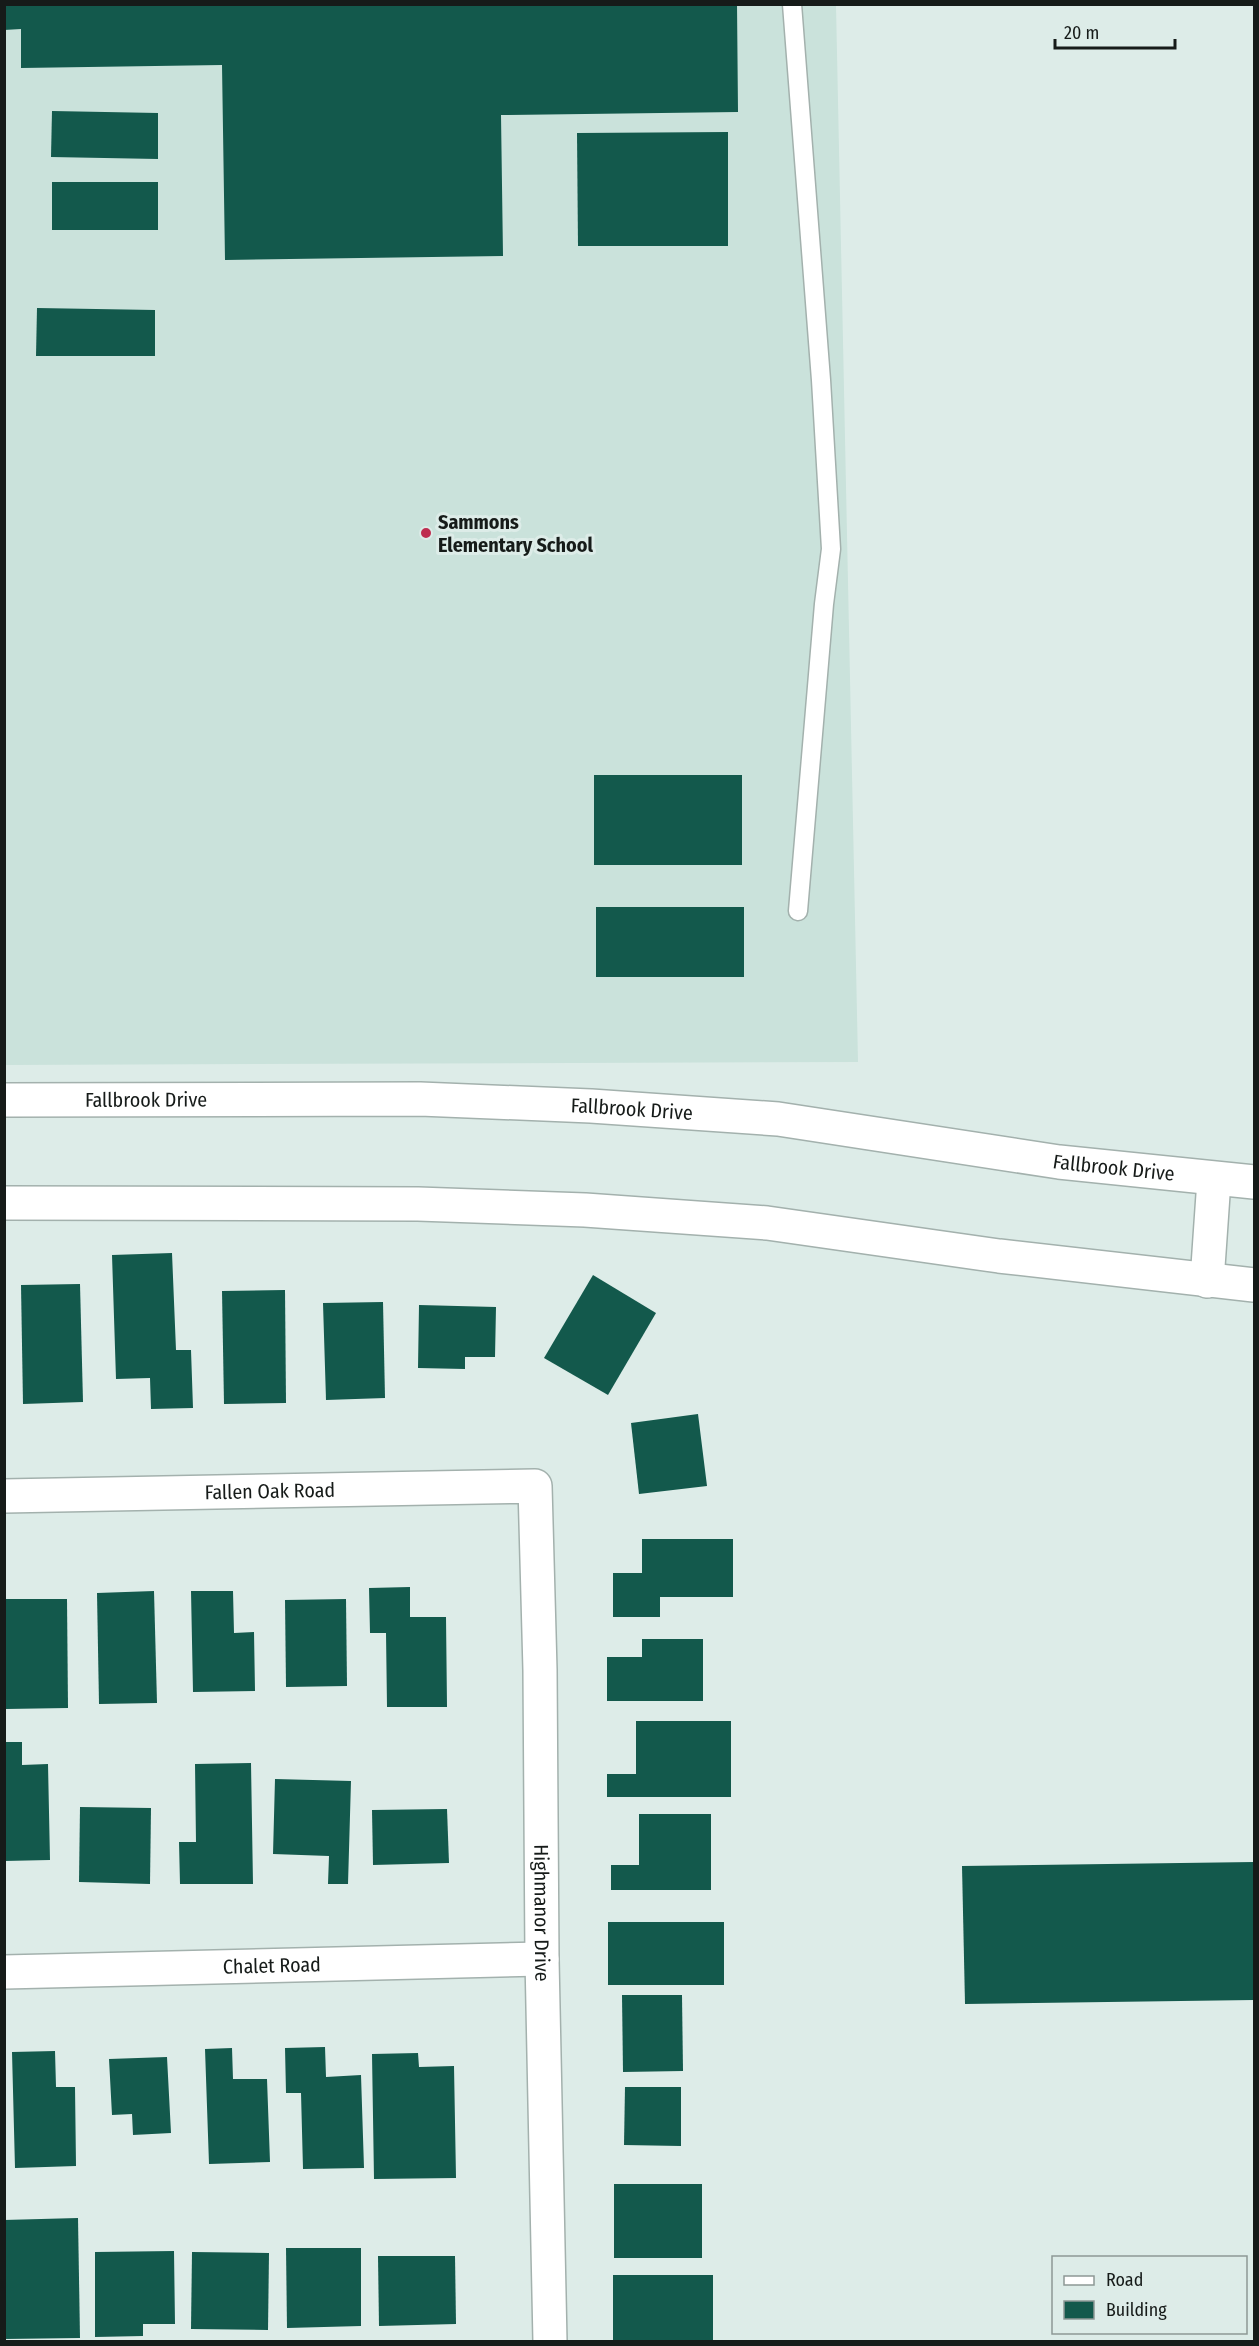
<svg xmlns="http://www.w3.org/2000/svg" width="1259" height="2346" font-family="'Fira Sans Condensed',sans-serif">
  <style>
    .built { fill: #cae2db }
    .building { fill: #13594c }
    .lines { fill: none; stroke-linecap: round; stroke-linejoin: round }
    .lane-casing { stroke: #a3b1ad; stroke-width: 21 }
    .street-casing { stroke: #a3b1ad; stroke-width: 36 }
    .secondary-casing { stroke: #a3b1ad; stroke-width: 36 }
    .lane { stroke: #fff; stroke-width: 18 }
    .street { stroke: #fff; stroke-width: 33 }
    .secondary { stroke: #fff; stroke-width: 33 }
    .poi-dot { fill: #be2d4f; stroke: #ddece8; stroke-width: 2 }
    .labels { text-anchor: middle; stroke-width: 6; stroke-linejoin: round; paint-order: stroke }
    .poi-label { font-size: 20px; font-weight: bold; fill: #161b19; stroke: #ddece8; text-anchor: start }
    .street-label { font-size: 20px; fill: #161b19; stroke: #ddece8 }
  </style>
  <rect width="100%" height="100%" fill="#ddece8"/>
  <path class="built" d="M4 5H836L858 1062 5 1065Z"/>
  <g class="building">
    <path d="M4 4H737L738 112 501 115 503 256 225 260 222 65 21 68V29L4 30Z"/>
    <path d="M52 111 158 113V159L51 157Z"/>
    <path d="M728 132V246H578L577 133Z"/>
    <rect x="52" y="182" width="106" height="48"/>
    <path d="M37 308 155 310V356H36Z"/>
    <rect x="594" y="775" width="148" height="90"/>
    <rect x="596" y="907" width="148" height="70"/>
    <path d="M172 1253 176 1350H191L193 1408 151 1409 150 1378 116 1379 112 1255Z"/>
    <path d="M593 1275 656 1313 608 1395 544 1358Z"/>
    <path d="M80 1284 83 1402 23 1404 21 1285Z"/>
    <path d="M285 1290 286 1403 224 1404 222 1291Z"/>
    <path d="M383 1302 385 1398 326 1400 323 1303Z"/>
    <path d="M419 1305 496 1307 495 1357H465V1369L418 1368Z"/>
    <path d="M698 1414 707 1486 639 1494 631 1423Z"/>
    <path d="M642 1539H733V1597H660V1617H613V1573H642Z"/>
    <path d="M410 1587V1617H446L447 1707H387L386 1633H370L369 1588Z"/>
    <path d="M154 1591 157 1703 99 1704 97 1593Z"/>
    <path d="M191 1591H233L234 1633 254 1632 255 1691 193 1692Z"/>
    <path d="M5 1599H67L68 1708 6 1709Z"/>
    <path d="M346 1599 347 1686 286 1687 285 1600Z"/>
    <path d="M642 1639H703V1701H607V1657H642Z"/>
    <path d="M636 1721H731V1797H607V1774H636Z"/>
    <path d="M4 1742H22V1765L48 1764 50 1860 4 1861Z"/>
    <path d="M251 1763 253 1884H180L179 1842H196L195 1764Z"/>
    <path d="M275 1779 351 1781 348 1884H328L329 1856 273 1854Z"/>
    <path d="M80 1807 151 1808 150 1884 79 1882Z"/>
    <path d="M447 1809 449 1863 373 1865 372 1810Z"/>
    <path d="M639 1814H711V1890H611V1865H639Z"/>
    <path d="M1254 1862V2000L965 2004 962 1866Z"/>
    <rect x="608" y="1922" width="116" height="63"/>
    <path d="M622 1995H682L683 2071 623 2072Z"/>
    <path d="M325 2047 326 2077 361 2075 364 2168 303 2169 301 2093H286L285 2048Z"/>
    <path d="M232 2048 233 2079H267L270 2162 209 2164 205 2049Z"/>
    <path d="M55 2051 56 2087H75L76 2166 15 2168 12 2052Z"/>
    <path d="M418 2053 419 2067 454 2066 456 2178 374 2179 372 2054Z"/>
    <path d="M167 2057 171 2133 133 2135 132 2114 112 2115 109 2059Z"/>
    <path d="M625 2087H681V2146L624 2145Z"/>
    <rect x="614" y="2184" width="88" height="74"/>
    <path d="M78 2218 80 2338 4 2339V2220Z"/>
    <path d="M286 2248H361V2326L287 2328Z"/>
    <path d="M174 2251 175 2324H143V2336L95 2337V2252Z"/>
    <path d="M192 2252 269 2253 268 2330 191 2329Z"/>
    <path d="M378 2256H455L456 2324 379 2326Z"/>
    <rect x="613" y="2275" width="100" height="67"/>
  </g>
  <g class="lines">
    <g class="lane-casing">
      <path id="lane" d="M792 4 821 380 831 549 824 604 798 911"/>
    </g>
    <g class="street-casing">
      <g id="street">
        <path id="s1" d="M4 1496 535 1486 540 1670 542 1959 550 2342"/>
        <path id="s2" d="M4 1972 542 1959"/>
      </g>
    </g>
    <g class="secondary-casing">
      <g id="secondary">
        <path id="s3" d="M4 1100 420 1099 591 1106 778 1119 1059 1162 1254 1182"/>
        <path d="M4 1203 418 1204 585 1210 767 1223 999 1256 1254 1285"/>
        <path d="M1207 1281 1214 1180"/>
      </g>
    </g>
    <use href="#lane" class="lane"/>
    <use href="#street" class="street"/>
    <use href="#secondary" class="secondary"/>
  </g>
  <circle class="poi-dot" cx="426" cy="533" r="6"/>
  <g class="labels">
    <g class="poi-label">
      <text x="438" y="529">Sammons<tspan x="438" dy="23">Elementary School</tspan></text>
    </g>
    <g class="street-label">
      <text dy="7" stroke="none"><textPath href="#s3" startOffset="142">Fallbrook Drive</textPath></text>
      <text dy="7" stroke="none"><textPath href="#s3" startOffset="628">Fallbrook Drive</textPath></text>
      <text dy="7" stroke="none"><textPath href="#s3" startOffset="1114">Fallbrook Drive</textPath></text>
      <text dy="7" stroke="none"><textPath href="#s1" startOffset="266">Fallen Oak Road</textPath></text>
      <text dy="7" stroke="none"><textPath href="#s1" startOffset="958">Highmanor Drive</textPath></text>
      <text dy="7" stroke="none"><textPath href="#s2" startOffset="268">Chalet Road</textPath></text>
    </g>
  </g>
  <rect width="1259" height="2346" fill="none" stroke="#161b19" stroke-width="12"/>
  <rect x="1052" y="2256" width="195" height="78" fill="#ddece8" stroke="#8d9895" stroke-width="1.5"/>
  <rect x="1064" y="2276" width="30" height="9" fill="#ffffff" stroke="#8d9895" stroke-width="1.5"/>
  <text x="1106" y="2286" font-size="18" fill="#161b19">Road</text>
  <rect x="1064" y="2301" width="30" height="18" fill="#13594c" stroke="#8d9895" stroke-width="1.5"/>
  <text x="1106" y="2316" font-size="18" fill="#161b19">Building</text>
  <path d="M1055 39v9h120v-9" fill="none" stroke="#161b19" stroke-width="3"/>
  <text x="1064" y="39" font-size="18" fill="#161b19" stroke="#ddece8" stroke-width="4.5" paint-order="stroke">20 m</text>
</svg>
